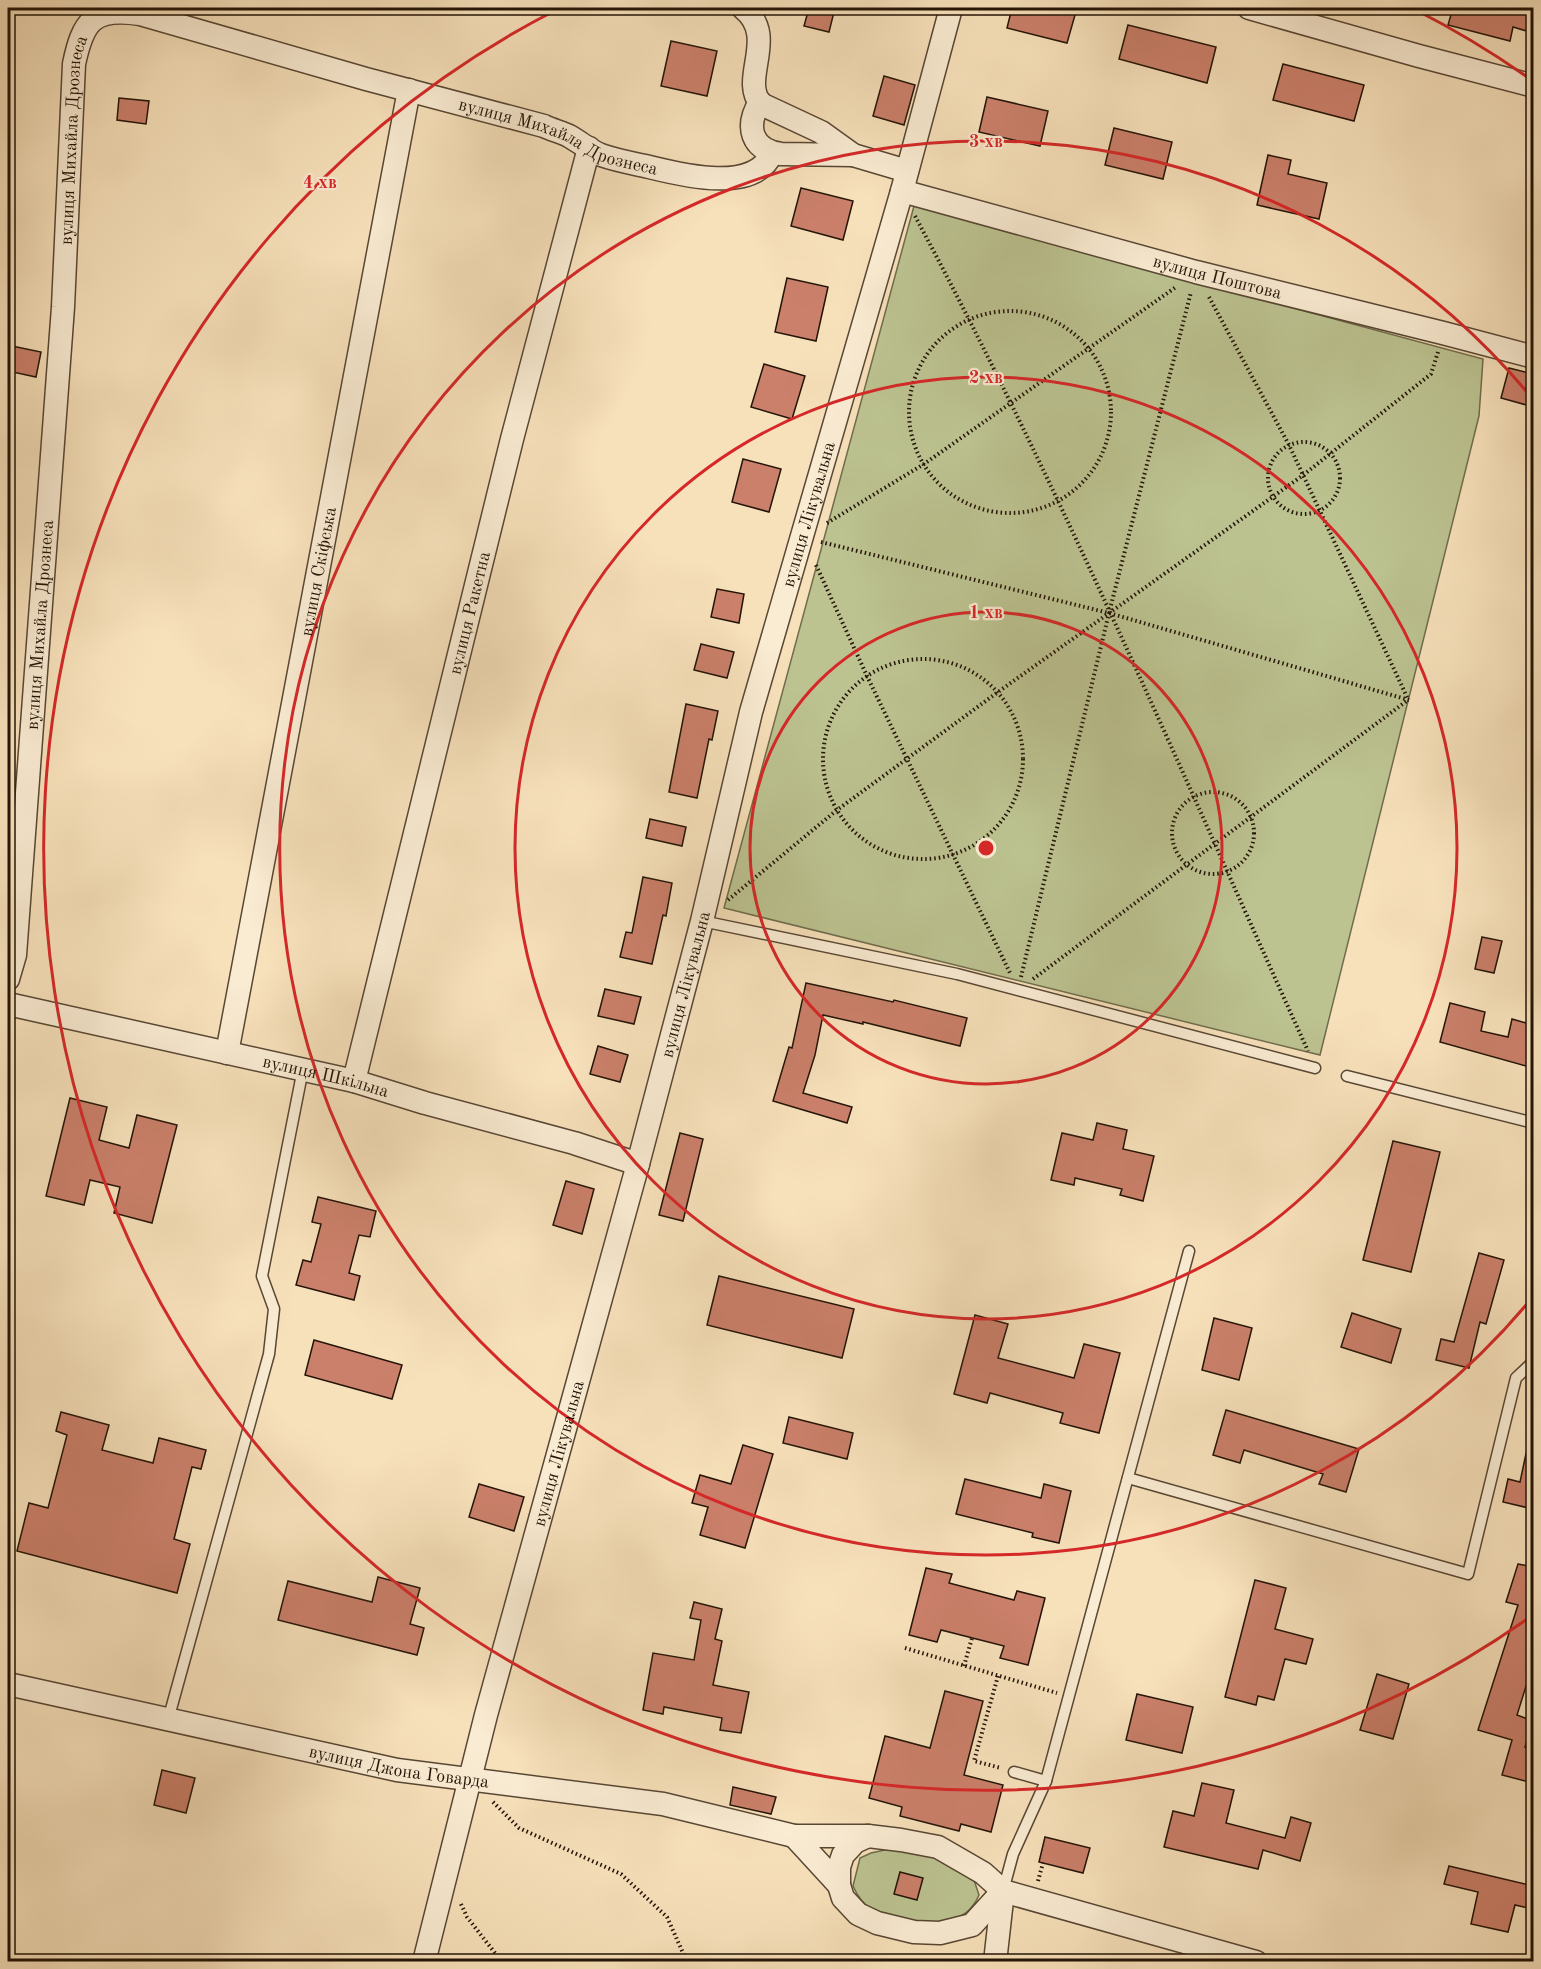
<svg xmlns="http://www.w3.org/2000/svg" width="1541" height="1969" font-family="'Old Standard TT',serif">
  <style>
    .green { fill: #bcc391; stroke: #706c4c; stroke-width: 1.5 }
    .building { fill: #cb806b; stroke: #231407; stroke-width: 1.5 }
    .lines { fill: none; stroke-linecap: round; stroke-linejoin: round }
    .service-casing { stroke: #584734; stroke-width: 13 }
    .minor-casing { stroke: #584734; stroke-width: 25 }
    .path { stroke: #231407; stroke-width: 4; stroke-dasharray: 1.5 3; stroke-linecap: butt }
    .service { stroke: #faecd3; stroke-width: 10 }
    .minor { stroke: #faecd3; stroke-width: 22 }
    .ring { fill: none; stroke: #d62828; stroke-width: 3 }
    .labels { text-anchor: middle; stroke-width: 4.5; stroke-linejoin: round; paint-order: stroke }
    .street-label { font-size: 18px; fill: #231407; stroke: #faecd3 }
    .centre { fill: #d62828; stroke: #faecd3; stroke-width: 3 }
    .ring-label { font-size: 18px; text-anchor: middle; font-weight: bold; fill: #d62828; stroke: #faecd3; stroke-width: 4.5; stroke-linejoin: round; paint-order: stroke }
  </style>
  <rect width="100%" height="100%" fill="#f7e1bb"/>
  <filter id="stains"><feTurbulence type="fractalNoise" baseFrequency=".00333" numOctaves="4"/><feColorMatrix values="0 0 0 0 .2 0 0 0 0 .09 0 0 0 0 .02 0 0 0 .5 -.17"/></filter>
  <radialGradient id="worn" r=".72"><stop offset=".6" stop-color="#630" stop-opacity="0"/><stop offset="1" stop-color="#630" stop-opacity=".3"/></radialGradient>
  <g class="green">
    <path d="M914 206 1483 359 1479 416 1320 1055 724 908Z"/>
    <path d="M889 1849 927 1853 974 1880 979 1895C965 1928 930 1924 901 1918 891 1916 879 1914 870 1908 861 1902 857 1895 853 1886L860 1858 871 1853Z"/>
  </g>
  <g class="building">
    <path d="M809 8H835L829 32 804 26Z"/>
    <path d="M1012 8H1077L1067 43 1007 28Z"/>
    <path d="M1453 8H1533V33L1513 27 1510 41 1448 25Z"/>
    <path d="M1128 25 1216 47 1207 83 1119 59Z"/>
    <path d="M671 41 717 51 707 96 661 86Z"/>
    <path d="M1283 64 1364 85 1354 121 1273 100Z"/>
    <path d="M884 76 915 85 904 125 873 116Z"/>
    <path d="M987 97 1048 111 1040 146 979 132Z"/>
    <path d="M119 98 149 101 146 124 117 120Z"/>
    <path d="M1114 128 1172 142 1163 179 1105 165Z"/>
    <path d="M1268 155 1291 160 1288 174 1327 183 1319 219 1257 205Z"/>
    <path d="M801 188 853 201 843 240 791 226Z"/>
    <path d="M787 278 828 287 816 341 775 332Z"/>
    <path d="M12 346 41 352 36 377 8 371Z"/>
    <path d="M764 364 805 376 792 419 751 407Z"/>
    <path d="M1509 368 1533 374V394L1530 406 1501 398Z"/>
    <path d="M743 459 781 469 769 512 732 502Z"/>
    <path d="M717 589 744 594 739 623 711 617Z"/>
    <path d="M701 644 734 652 727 678 694 670Z"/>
    <path d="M686 704 718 711 712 740 709 739 697 798 669 792Z"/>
    <path d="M650 819 686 827 682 846 646 838Z"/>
    <path d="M643 877 672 883 666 916 663 915 652 964 620 957 626 932 632 933Z"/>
    <path d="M1482 937 1502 941 1494 973 1475 969Z"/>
    <path d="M806 983 893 1002 894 1000 967 1018 960 1046 863 1022V1024L823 1015 815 1055 803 1093 852 1107 847 1123 773 1101 789 1047 792 1048Z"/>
    <path d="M605 989 641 997 634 1024 598 1016Z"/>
    <path d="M1450 1003 1485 1012 1481 1031 1508 1037 1512 1019 1533 1025V1068L1440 1042Z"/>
    <path d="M598 1046 628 1055 620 1082 590 1074Z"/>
    <path d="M70 1098 107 1107 99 1140 129 1148 137 1115 177 1125 152 1223 114 1213 120 1187 90 1180 84 1205 46 1196Z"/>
    <path d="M1097 1123 1127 1130 1123 1149 1154 1156 1143 1201 1120 1195 1122 1189 1075 1178 1074 1185 1051 1180 1062 1133 1093 1140Z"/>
    <path d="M680 1133 703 1139 683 1221 659 1215Z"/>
    <path d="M1393 1141 1440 1152 1411 1272 1363 1260Z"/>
    <path d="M566 1181 594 1189 582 1234 553 1225Z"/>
    <path d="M318 1197 376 1211 370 1237 359 1235 349 1273 360 1276 354 1300 296 1285 303 1260 311 1262 321 1224 312 1222Z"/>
    <path d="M1479 1253 1504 1260 1486 1324 1480 1322 1469 1368 1436 1360 1441 1339 1454 1342Z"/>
    <path d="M719 1276 854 1309 842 1358 707 1325Z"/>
    <path d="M1352 1313 1401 1329 1391 1363 1341 1347Z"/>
    <path d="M975 1315 1008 1324 998 1358 1074 1378 1084 1344 1120 1353 1099 1433 1060 1423 1063 1413 990 1393 987 1403 954 1394Z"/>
    <path d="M1214 1318 1252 1328 1239 1380 1202 1370Z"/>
    <path d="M314 1340 402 1365 392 1399 305 1375Z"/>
    <path d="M1226 1410 1359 1449 1346 1492 1319 1484 1323 1474 1244 1450 1240 1463 1213 1455Z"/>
    <path d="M61 1412 109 1425 102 1450 153 1463 159 1438 206 1450 201 1469 192 1467 174 1539 190 1544 177 1593 17 1551 29 1503 48 1508 67 1435 56 1431Z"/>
    <path d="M789 1417 853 1433 847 1459 783 1443Z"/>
    <path d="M743 1445 773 1454 745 1548 700 1535 708 1507 692 1503 700 1475 731 1484Z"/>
    <path d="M1527 1449 1533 1450V1509L1503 1502 1508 1479 1520 1482Z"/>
    <path d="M965 1479 1041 1498 1044 1484 1071 1491 1059 1543 1032 1537 1033 1533 956 1514Z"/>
    <path d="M479 1484 524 1497 514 1531 469 1517Z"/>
    <path d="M1518 1564 1533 1567V1685L1527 1683 1517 1715 1533 1721 1525 1747 1533 1750V1783L1502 1775 1512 1740 1478 1730 1518 1605 1506 1602Z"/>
    <path d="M926 1568 952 1574 949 1583 1014 1600 1017 1591 1045 1598 1028 1665 1000 1658 1004 1646 941 1630 937 1642 909 1635Z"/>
    <path d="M378 1577 420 1588 410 1624 424 1628 417 1655 278 1620 288 1581 372 1602Z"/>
    <path d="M1255 1580 1286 1588 1275 1629 1313 1639 1306 1664 1285 1659 1274 1700 1258 1696 1256 1705 1225 1697Z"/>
    <path d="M694 1602 722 1609 715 1639 722 1641 713 1685 749 1692 741 1733 720 1730 722 1718 664 1707 663 1714 643 1710 653 1653 694 1660 701 1620 690 1618Z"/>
    <path d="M1377 1674 1409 1684 1393 1739 1360 1730Z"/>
    <path d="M945 1691 983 1701 964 1775 1003 1785 991 1832 961 1824 959 1831 900 1816 902 1807 869 1798 885 1736 930 1748Z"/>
    <path d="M1137 1694 1193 1707 1182 1753 1126 1740Z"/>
    <path d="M162 1770 195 1778 186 1813 154 1805Z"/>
    <path d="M1202 1783 1234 1790 1226 1823 1285 1838 1291 1817 1311 1823 1300 1861 1263 1850 1258 1869 1164 1847 1173 1811 1194 1816Z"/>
    <path d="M733 1787 776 1797 771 1814 730 1805Z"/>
    <path d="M1045 1837 1090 1848 1083 1873 1039 1862Z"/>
    <path d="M1449 1866 1533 1886V1909L1515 1905 1508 1932 1471 1924 1478 1892 1444 1884Z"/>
    <path d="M900 1872 923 1878 917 1900 894 1894Z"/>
  </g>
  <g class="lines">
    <g class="service-casing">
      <g id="service">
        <path d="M702 921 957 974 1315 1068"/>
        <path d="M1347 1076 1534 1123"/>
        <path d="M1128 1478 1468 1574 1516 1378 1534 1361"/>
        <path d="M168 1720 269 1354 274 1309 262 1276 303 1069"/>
        <path d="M1014 1772 1046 1781"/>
        <path d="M1003 1891 1013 1854 1046 1781 1189 1251"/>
      </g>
    </g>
    <g class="minor-casing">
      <g id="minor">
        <path d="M743 8C779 37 739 79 761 104L821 132 853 155 907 171"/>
        <path d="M1249 8 1419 56 1534 86"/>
        <path d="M760 102C745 126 751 150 781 154L853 155"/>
        <path id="s1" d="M902 191 1196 272 1443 333 1534 357"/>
        <path id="s2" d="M8 979 15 955 63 307 74 64C83 21 93 7 140 14L366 79 544 126C552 130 561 132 569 136 580 142 590 151 601 155 615 160 631 163 645 166 678 174 754 195 772 153"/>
        <path id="s3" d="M8 1004 354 1081 425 1103 574 1143 638 1164"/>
        <path id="s4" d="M227 1053 409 90"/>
        <path id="s5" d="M354 1081 512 439 589 148"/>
        <path id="s6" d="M8 1684 397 1770 663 1804 794 1836H868L901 1840 938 1847 983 1873 1003 1891 1256 1962"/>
        <path d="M794 1836 839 1885"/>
        <path d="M868 1836 855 1842 843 1855 839 1867V1885L843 1898 858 1914 877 1923 914 1932 940 1933 972 1925 1003 1891"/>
        <path id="s7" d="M424 1962 486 1715 638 1164 702 921 751 712 902 191 951 8"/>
        <path d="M995 1962 1003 1891"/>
      </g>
    </g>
    <g class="path">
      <path d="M915 216C1060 487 1181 771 1308 1051"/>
      <path d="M1209 297 1289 445 1408 699"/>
      <circle cx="1010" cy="412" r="101"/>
      <circle cx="1304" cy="478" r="36"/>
      <path d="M827 523 924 464 1176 287"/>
      <path d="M821 542 1109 613 1409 700"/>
      <path d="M816 565 867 676 1010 973"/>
      <circle cx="923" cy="759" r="100"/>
      <circle cx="1213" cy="833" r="41"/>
      <path d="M728 900 837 810 998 692 1302 476 1431 374 1438 352"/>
      <path d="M1021 977 1109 613 1191 292"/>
      <path d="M1033 979 1408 700"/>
      <path d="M905 1648 1057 1693"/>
      <path d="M964 1666 972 1638"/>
      <path d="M998 1676 974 1761 1001 1768"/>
      <path d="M493 1802 519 1828 621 1874 667 1917 687 1962"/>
      <path d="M1038 1881 1043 1863"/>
      <path d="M461 1904 467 1917 502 1962"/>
    </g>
    <use href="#service" class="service"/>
    <use href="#minor" class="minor"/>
  </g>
  <g class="ring">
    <circle cx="986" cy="848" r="236"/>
    <circle cx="986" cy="848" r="471"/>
    <path d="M1532 1298A707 707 0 1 1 1532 398"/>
    <path d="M1533 1615A942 942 0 1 1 558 9M1414 9A942 942 0 0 1 1533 81"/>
  </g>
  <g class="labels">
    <g class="street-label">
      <text dy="6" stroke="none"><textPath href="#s2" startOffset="1452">вулиця Михайла Дрознеса</textPath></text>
      <text dy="6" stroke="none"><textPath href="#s2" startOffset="842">вулиця Михайла Дрознеса</textPath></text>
      <text dy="6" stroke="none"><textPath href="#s1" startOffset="327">вулиця Поштова</textPath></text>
      <text dy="6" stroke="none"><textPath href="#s7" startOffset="1498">вулиця Лікувальна</textPath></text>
      <text dy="6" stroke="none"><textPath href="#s4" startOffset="490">вулиця Скіфська</textPath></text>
      <text dy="6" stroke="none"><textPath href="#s5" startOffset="482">вулиця Ракетна</textPath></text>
      <text dy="6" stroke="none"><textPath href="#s2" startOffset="356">вулиця Михайла Дрознеса</textPath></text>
      <text dy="6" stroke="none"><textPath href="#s7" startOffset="1012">вулиця Лікувальна</textPath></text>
      <text dy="6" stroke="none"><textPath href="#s3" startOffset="326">вулиця Шкільна</textPath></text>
      <text dy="6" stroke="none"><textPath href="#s7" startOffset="526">вулиця Лікувальна</textPath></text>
      <text dy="6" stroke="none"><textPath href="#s6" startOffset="400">вулиця Джона Говарда</textPath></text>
    </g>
  </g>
  <circle cx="986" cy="848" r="9" class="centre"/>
  <g class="ring-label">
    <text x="986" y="147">3 хв</text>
    <text x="320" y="188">4 хв</text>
    <text x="986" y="383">2 хв</text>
    <text x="986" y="618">1 хв</text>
  </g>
  <rect width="1541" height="1969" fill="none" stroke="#f7e1bb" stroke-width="30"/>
  <rect x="9" y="9" width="1523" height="1951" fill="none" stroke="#231407" stroke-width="3"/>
  <rect x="15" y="15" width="1511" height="1939" fill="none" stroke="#231407" stroke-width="1.5"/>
  <rect width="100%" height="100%" filter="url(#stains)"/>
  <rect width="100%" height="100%" fill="url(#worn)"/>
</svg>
